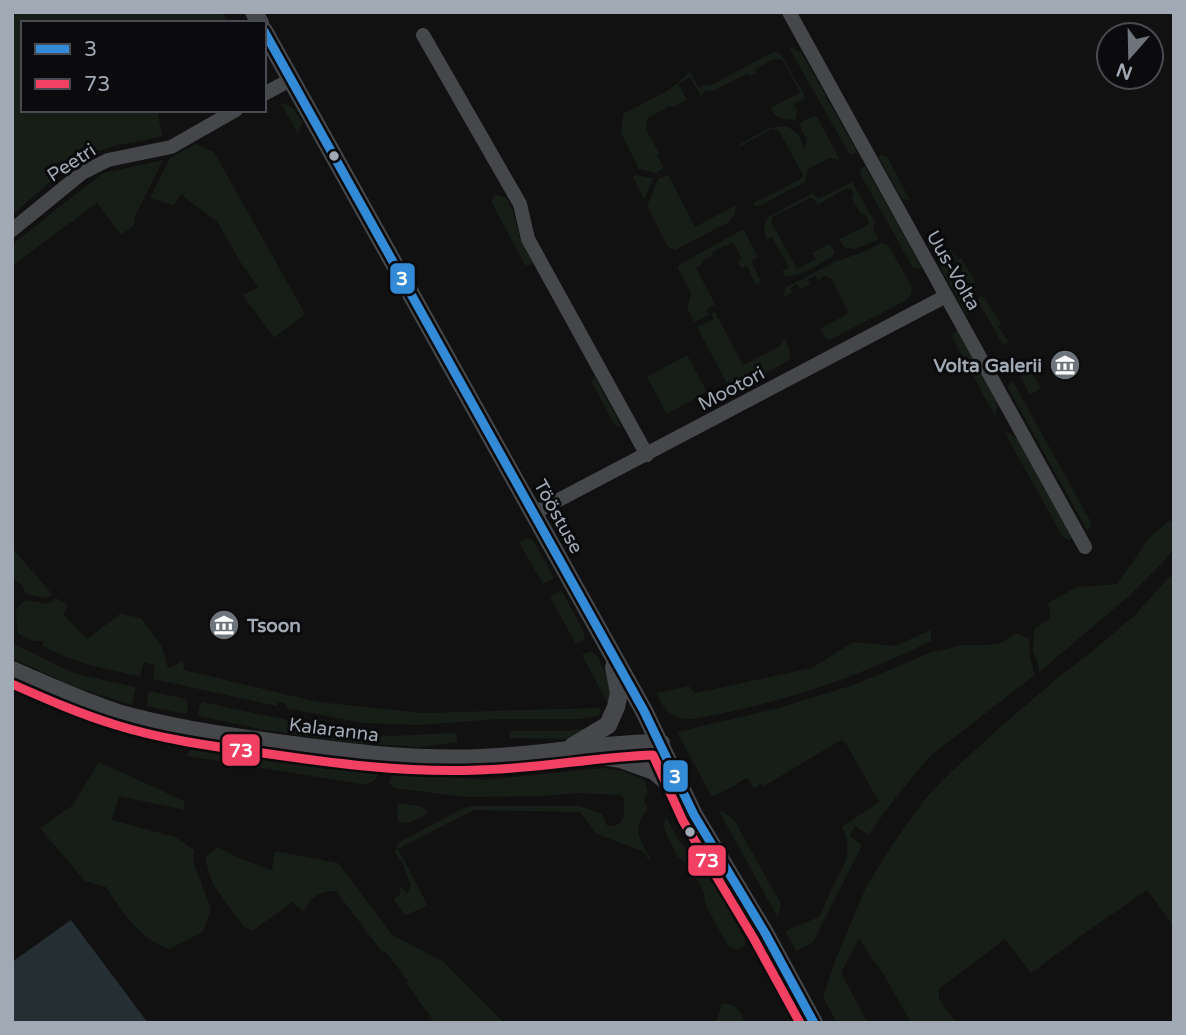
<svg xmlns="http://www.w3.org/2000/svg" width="1186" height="1035" font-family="'Varela Round',sans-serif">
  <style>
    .green { fill: #171e17 }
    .water { fill: #242e33 }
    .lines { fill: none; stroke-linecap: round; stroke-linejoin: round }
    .minor { stroke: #45474a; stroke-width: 14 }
    .tertiary { stroke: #45474a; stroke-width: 18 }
    .bus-1-casing { stroke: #0b0b0d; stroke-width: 14 }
    .bus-2-casing { stroke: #0b0b0d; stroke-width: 14 }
    .bus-1 { stroke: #338bd7; stroke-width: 9 }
    .bus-2 { stroke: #f24062; stroke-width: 9 }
    .bus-dot { fill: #a0a9b4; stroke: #0b0b0d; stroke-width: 2.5 }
    .labels { text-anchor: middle; stroke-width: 6; stroke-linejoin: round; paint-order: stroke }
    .street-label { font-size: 19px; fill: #a0a9b4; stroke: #0b0b0d }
    .poi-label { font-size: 19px; font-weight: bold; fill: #a0a9b4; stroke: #0b0b0d; text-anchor: end }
    .line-badge { stroke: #0b0b0d; stroke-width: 2.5 }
    .badge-label { font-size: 19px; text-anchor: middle; font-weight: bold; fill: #fff }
  </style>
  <rect width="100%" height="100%" fill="#111"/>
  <g class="green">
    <path d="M12 12H222L228 23H23V110H157L162 136C143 142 123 142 104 149 69 161 41 191 12 215Z"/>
    <path d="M788 46 801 52 857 152 853 155 849 153Z"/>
    <path d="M773 52 780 53 806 98 793 104 797 110 796 119C783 121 777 119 770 108L800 93V92L782 59 772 60 755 69 757 73 750 76 748 73 713 91 705 90 701 97 690 77 678 84 687 100 673 107 669 106 648 118 646 130 660 154 657 156 664 168 656 173 639 169 621 133 623 114 669 90 690 72 699 88 705 85 710 86Z"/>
    <path d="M281 103C293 105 297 113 302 122L298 134Z"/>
    <path d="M813 116 817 117 839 158V160L829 158 808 169 805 182 761 205 756 206 752 204 801 179 803 175 779 131 772 129 739 147 740 144 769 128 787 126 799 135 803 148 805 147 807 138 802 132 800 123Z"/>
    <path d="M196 144 214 152 305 314 274 338 243 295 258 287 239 260 217 221 189 201 182 194 173 205 150 198 170 158Z"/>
    <path d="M882 155 887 157 910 200 902 199 878 156Z"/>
    <path d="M163 160 135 216 134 225 121 235 97 203 12 266V245L63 204 103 173Z"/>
    <path d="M865 166 922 268 918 269 913 268 860 173 861 169Z"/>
    <path d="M636 175 653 178 644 200 633 177Z"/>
    <path d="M668 175 695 227 736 205 735 213 729 222 675 250 668 247 647 206 658 179Z"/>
    <path d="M852 182 875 222 873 229 879 239 855 249 845 248 839 239 867 226 869 221 865 214H861L852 199 854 194 851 189 846 188 818 205 814 199 810 198 772 217 771 222 797 269 816 259 812 253 830 244 835 253 832 257C819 264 802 277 786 276L782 271 789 267 772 237 766 239 764 227 768 217 813 193 818 199Z"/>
    <path d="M496 195 506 197 513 211 520 238 533 263 530 265H525L492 203V199Z"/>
    <path d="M742 230 744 231 758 257 751 261 761 282 756 285 747 266 741 268 738 262 742 259 733 242 712 252 713 255 702 261 703 264 696 268 715 304 706 310 709 315 694 322 687 307 691 294 678 268 679 265Z"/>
    <path d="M882 243 888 245 912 287 911 294 908 299 830 340 825 338 821 328 846 315 848 312 831 278 825 276 818 280 815 275 808 279 810 284 800 289 797 284 790 288 793 293 784 297 785 288 837 261 861 253Z"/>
    <path d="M950 250H951L958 260 961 258 976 283H968Z"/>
    <path d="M943 266 948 268 971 307 970 313 967 315 940 267Z"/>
    <path d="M981 295 982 297H984L1001 324 998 326 1009 342 1003 345 977 299Z"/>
    <path d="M715 312 743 365 780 346 781 342 785 339C789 347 792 352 789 360L734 392 731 391 697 327 714 319 711 314Z"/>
    <path d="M957 330 996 400 997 407 995 416 953 339 952 335Z"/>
    <path d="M687 355 707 392 667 414 647 377Z"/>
    <path d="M1028 368 1041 388 1030 395 1019 374Z"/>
    <path d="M594 375 622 428 615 425 592 383Z"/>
    <path d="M1012 380 1091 522V527L1087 530 1008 388Z"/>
    <path d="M1005 433H1009L1018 440 1073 538 1069 540 1063 537Z"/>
    <path d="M1170 520 1174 525V548L1161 564 1128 597 1039 672 1038 664 1033 651 1034 629 1051 618 1048 603 1077 587 1117 584 1151 536Z"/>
    <path d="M527 538 533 540 554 578 543 584 519 542Z"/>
    <path d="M12 548 52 594 47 598 26 594C23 585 20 582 12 578Z"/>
    <path d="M1174 572V926L1147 890 1082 935 1031 973 1005 939 939 989V999L956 1023H911L884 975 859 939 841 973 868 1023H842L840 1020 836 1021 823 997 835 961 866 887 892 845 925 799 952 771 996 731 1055 680 1096 648 1134 616Z"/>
    <path d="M561 590 584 632V640L576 644 550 597Z"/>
    <path d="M56 598 68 606 63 614 87 639 120 614 141 618 161 645 168 668 183 661 184 670 318 702 423 713 599 708 601 712 599 716 580 719H499L418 725 363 723 286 708V704L278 702 277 706 153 679 155 665 144 662 140 676C104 669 75 663 43 646V641H34L18 634 16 610 25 600 48 604Z"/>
    <path d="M931 630V641C865 674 790 700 718 714 707 716 692 721 681 718 665 713 663 706 656 693L689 686 694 693 710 690 812 668 853 642 895 646Z"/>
    <path d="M1014 634H1020L1029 639 1030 658 1035 675 930 756 896 797 868 835 855 826 850 836 862 845 813 942 796 951 785 931 819 917C824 907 828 896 833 886 845 864 854 851 842 827L879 802 845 742 841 740 764 786 761 783 754 789 748 778C739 780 736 786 728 789 722 792 717 793 712 797L677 732 779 708 853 685 932 652 963 645H986L1001 643Z"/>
    <path d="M12 643 71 672 89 677 136 687 132 705 70 685 12 658Z"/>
    <path d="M588 652H592L598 657 607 677 610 684 611 709 582 655Z"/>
    <path d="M149 691 185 699 188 704 187 714 146 706Z"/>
    <path d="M202 702 349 733 391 736 454 733 457 736V742L421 747 355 743 265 730 198 716 199 707Z"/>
    <path d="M593 728 578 736 566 739 510 738V732L512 731H565Z"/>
    <path d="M190 750 245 753 379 773C376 782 370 784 361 784L187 756Z"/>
    <path d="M99 762 184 801 185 810 119 796 112 820 175 837 194 850 193 862 211 909 203 932 169 949C139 938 123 913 106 887L85 881 40 828 72 806Z"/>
    <path d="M603 768 623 771 645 780 648 793C644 798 642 803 648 808 631 831 639 837 651 860L649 861 644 852 597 834 580 812 474 810 398 849 428 906 405 915 394 900 397 896 400 895V887L407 893 411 886 403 864 395 853 398 843 463 808 472 806H580L602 814 607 826H614L620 823 624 816V798L620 795 577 793 543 796 465 797 394 788 389 783 393 774 400 773 485 780Z"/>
    <path d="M399 803 420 806 425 809 427 813C418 819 409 826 398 821L397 805Z"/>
    <path d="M722 811 734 820 781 904 779 914 777 916 720 813Z"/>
    <path d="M666 817 678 839 719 891 744 938 745 946 738 950 730 947 727 944 706 906 703 890 689 866 677 856 665 831 664 824Z"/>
    <path d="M218 847 238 858 272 870 275 851 338 863 392 935 444 962 504 1023H435L406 983 408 981 385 951 382 952 336 891C320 891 311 897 303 912L292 902 252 931 244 927 222 897 212 882 205 858Z"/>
    <path d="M722 1003C736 1004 741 1011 745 1023H716Z"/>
  </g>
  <path class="water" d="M71 920 148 1023H12V962Z"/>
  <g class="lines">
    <g class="minor">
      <path d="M789 12 1085 547"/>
      <path d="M423 35 520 204 528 239 647 455"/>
      <path d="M264 94 290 80"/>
      <path d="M12 230 82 173 108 160 171 147 236 110"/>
      <path d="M534 513 946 296"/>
    </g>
    <g class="tertiary">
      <path d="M254 12 260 23"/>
      <path d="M264 31 644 711 694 815 765 933 814 1023"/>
      <path d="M12 670C48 686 84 702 121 714 167 727 215 734 263 741 335 751 407 761 480 758 541 756 600 743 661 743"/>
      <path d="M573 746 608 725 616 707 619 693 614 667"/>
      <path d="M588 754 621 759 654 771 680 792"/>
    </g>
    <g class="bus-1-casing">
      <path id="bus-1" d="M264 31 644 711 694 815 765 933 814 1023"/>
    </g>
    <g class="bus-2-casing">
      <path id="bus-2" d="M12 684C46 699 80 714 116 725 161 739 209 746 256 752 330 763 404 773 478 770 537 769 595 757 653 755L683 821 754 939 800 1023"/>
    </g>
    <use href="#bus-1" class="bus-1"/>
    <use href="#bus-2" class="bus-2"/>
  </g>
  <defs>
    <g id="museum-disc" transform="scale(1.575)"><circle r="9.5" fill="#6e747b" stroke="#0b0b0d"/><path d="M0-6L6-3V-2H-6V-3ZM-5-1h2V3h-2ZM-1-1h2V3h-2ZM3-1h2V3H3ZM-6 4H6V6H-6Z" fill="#fff"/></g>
  </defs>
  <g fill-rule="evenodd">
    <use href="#museum-disc" x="1065" y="365"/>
    <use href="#museum-disc" x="224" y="625"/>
  </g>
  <g class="bus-dot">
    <circle cx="334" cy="156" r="6"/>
    <circle cx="690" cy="832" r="6"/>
  </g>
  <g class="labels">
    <g class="street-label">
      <text transform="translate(71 162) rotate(-33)" y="7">Peetri</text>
      <text transform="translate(954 270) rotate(60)" y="7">Uus-Volta</text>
      <text transform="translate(731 388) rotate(-28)" y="7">Mootori</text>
      <text transform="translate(559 516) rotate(61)" y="7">Tööstuse</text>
      <text transform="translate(334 729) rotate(7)" y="7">Kalaranna</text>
    </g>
    <g class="poi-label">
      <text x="1042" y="372">Volta Galerii</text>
      <text x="247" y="632" text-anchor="start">Tsoon</text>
    </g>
  </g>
  <g class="line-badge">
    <rect x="389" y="262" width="27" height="33" rx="7" fill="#338bd7"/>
    <rect x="221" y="733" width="40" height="34" rx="7" fill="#f24062"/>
    <rect x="662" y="759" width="27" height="34" rx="7" fill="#338bd7"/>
    <rect x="687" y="844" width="40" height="33" rx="7" fill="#f24062"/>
  </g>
  <g class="badge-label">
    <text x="402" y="285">3</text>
    <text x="241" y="757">73</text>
    <text x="675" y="783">3</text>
    <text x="707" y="867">73</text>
  </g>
  <rect width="1186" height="1035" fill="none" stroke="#a0a9b4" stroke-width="28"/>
  <rect x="21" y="21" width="245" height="91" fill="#0b0b0d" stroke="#474a50" stroke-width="2"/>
  <rect x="35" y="44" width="35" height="10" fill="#338bd7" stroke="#474a50" stroke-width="2"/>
  <text x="84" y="56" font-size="21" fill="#a0a9b4">3</text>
  <rect x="35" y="79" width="35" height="10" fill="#f24062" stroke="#474a50" stroke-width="2"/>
  <text x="84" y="91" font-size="21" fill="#a0a9b4">73</text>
  <g transform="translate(1130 56) rotate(200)"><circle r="33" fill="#0b0b0d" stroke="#474a50" stroke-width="2"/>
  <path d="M0-5L12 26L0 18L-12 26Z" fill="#6e747b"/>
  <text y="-10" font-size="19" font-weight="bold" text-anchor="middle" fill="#a0a9b4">N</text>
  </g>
</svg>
